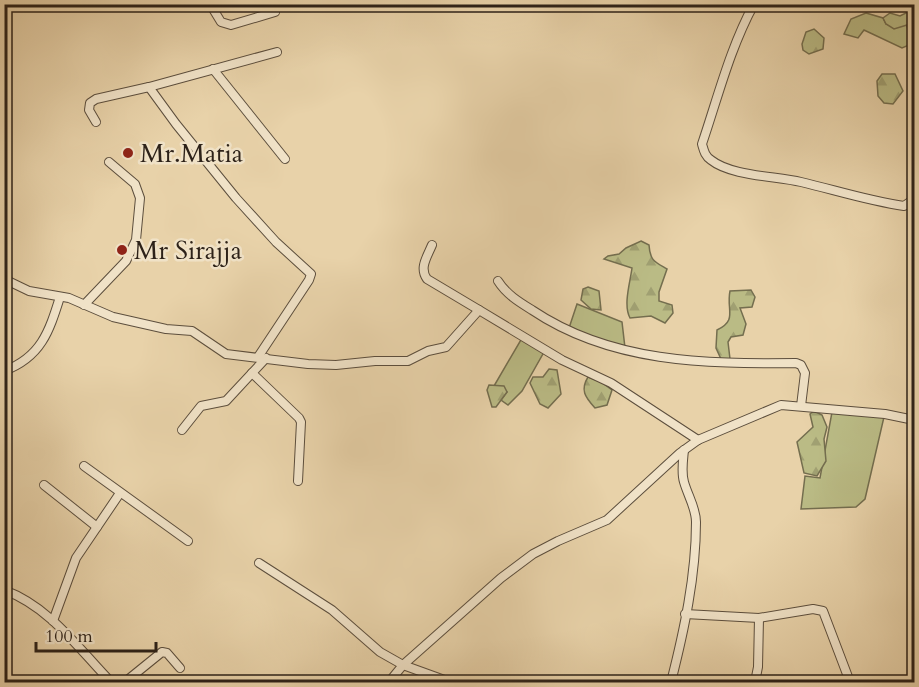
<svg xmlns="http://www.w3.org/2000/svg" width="919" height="687" font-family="Cardo,serif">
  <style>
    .grass { fill: #babb85; stroke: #746e4f; stroke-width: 1.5 }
    .forest { fill: url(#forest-firs); stroke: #746e4f; stroke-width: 1.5 }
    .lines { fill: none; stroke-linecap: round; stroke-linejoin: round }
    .street-casing { stroke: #5c4e3d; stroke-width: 10 }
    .street { stroke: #f0e2c7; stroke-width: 8 }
    .poi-dot { fill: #8f2418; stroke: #f0e2c7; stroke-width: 2 }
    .labels { text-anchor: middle; stroke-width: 5; stroke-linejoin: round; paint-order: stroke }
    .poi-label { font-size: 26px; fill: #2d2219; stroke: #f0e2c7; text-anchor: start }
  </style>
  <defs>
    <pattern id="forest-firs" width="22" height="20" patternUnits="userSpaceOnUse" patternTransform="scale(1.5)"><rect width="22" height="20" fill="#babb85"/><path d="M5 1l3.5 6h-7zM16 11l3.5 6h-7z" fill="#a0a072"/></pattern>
  </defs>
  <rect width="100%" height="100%" fill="#e8d2a9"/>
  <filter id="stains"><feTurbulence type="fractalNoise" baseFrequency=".00333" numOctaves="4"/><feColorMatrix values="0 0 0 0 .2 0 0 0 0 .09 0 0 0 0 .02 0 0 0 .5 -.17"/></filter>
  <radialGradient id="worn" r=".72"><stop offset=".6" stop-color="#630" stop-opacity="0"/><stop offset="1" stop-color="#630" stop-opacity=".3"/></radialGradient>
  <g class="grass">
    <path d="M866 13 883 18 886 24H907L909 35 914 43 902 48 864 30 858 38 844 34 851 19Z"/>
    <path d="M577 304 622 322 625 348 569 328Z"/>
    <path d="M522 338 544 352 522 391 508 405 501 400 507 392 494 386Z"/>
    <path d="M832 412 884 417 865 499 856 507 801 509 805 476 820 478Z"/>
  </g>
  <g class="forest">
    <path d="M914 9V41L909 35 907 25 894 29 886 24 883 18 890 13 900 16Z"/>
    <path d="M814 29 824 38 823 49 809 54 803 50 802 44 806 32Z"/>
    <path d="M882 74H895L903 91 893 104 884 103 878 96 877 81Z"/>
    <path d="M641 241 649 245C650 261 655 262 667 269L659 292V301L672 305 673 313 665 323 651 316 630 318C623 305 630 283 632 268L604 259 608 256 619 254 626 248Z"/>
    <path d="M588 287 599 291 601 310 591 309 581 300 583 289Z"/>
    <path d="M751 290 755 297 752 307 740 308 746 324 743 335 731 337 728 342 730 359 725 361 721 359 716 348 717 330C738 320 726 310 730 291Z"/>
    <path d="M549 369 557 370 561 394 548 408 540 404 530 383 533 377H543Z"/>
    <path d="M588 377 601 382 612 390 607 405 595 408C585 397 580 390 588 377Z"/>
    <path d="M489 385 504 386 507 392 496 407H492L487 390Z"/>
    <path d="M814 411 822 415 827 427 824 439 826 461 817 476 804 473 797 442 813 427 810 414Z"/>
  </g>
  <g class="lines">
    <g class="street-casing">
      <g id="street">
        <path d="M210 4 221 22 231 25 275 12"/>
        <path d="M754 4C730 48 718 97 702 144 704 151 705 156 711 160 731 176 775 176 801 182 835 190 869 201 904 206L914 199"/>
        <path d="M213 69 285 159"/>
        <path d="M96 122 89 110 90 103 96 99 149 87"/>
        <path d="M432 245C427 257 419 268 427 279L479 310"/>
        <path d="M4 279 29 291 69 298 113 317 166 329 192 331 226 354 308 364 336 365 375 361H408L428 351 446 347 479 310 562 360 611 383 698 440"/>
        <path d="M498 281C506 294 519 302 532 310 611 363 705 364 796 363L801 365 805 373 801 406"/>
        <path d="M84 305 126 261 136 240 140 198 135 184 109 162"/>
        <path d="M258 357 309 280 311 274 276 242 236 198 176 124 149 87 277 52"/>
        <path d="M4 371C41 357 49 332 60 297"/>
        <path d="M252 373 299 418 301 422 298 481"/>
        <path d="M182 430 201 406 226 401 266 358"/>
        <path d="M84 466 188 541"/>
        <path d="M44 485 97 527"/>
        <path d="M259 563 332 610 380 652 403 665 450 682"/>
        <path d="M4 590C50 607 78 648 111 682"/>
        <path d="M685 614 759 618 813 609 823 611 850 682"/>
        <path d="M53 621 76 558 120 493"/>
        <path d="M125 682 162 652 167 653 180 668"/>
        <path d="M389 682 403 665 501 578 533 554 558 541 607 520 680 453 698 440 781 405 885 414 914 420"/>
        <path d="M671 682C684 631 696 576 696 522 696 508 688 496 684 482 681 472 683 461 684 450"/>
        <path d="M755 682 758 667 759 618"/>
      </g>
    </g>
    <use href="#street" class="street"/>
  </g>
  <g class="poi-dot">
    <circle cx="128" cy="153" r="6"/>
    <circle cx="122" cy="250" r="6"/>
  </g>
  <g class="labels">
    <g class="poi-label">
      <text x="140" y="162">Mr.Matia</text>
      <text x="134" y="259">Mr Sirajja</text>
    </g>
  </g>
  <rect width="919" height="687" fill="none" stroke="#e8d2a9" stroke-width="24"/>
  <rect x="6" y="6" width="907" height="675" fill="none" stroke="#2d2219" stroke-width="3"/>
  <rect x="12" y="12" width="895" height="663" fill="none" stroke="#2d2219" stroke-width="1.5"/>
  <path d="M36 642v9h120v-9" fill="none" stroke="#2d2219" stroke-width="3"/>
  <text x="45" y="642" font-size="18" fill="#2d2219" stroke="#f0e2c7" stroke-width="4.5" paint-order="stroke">100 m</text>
  <rect width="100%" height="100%" filter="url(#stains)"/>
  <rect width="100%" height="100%" fill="url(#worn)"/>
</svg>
